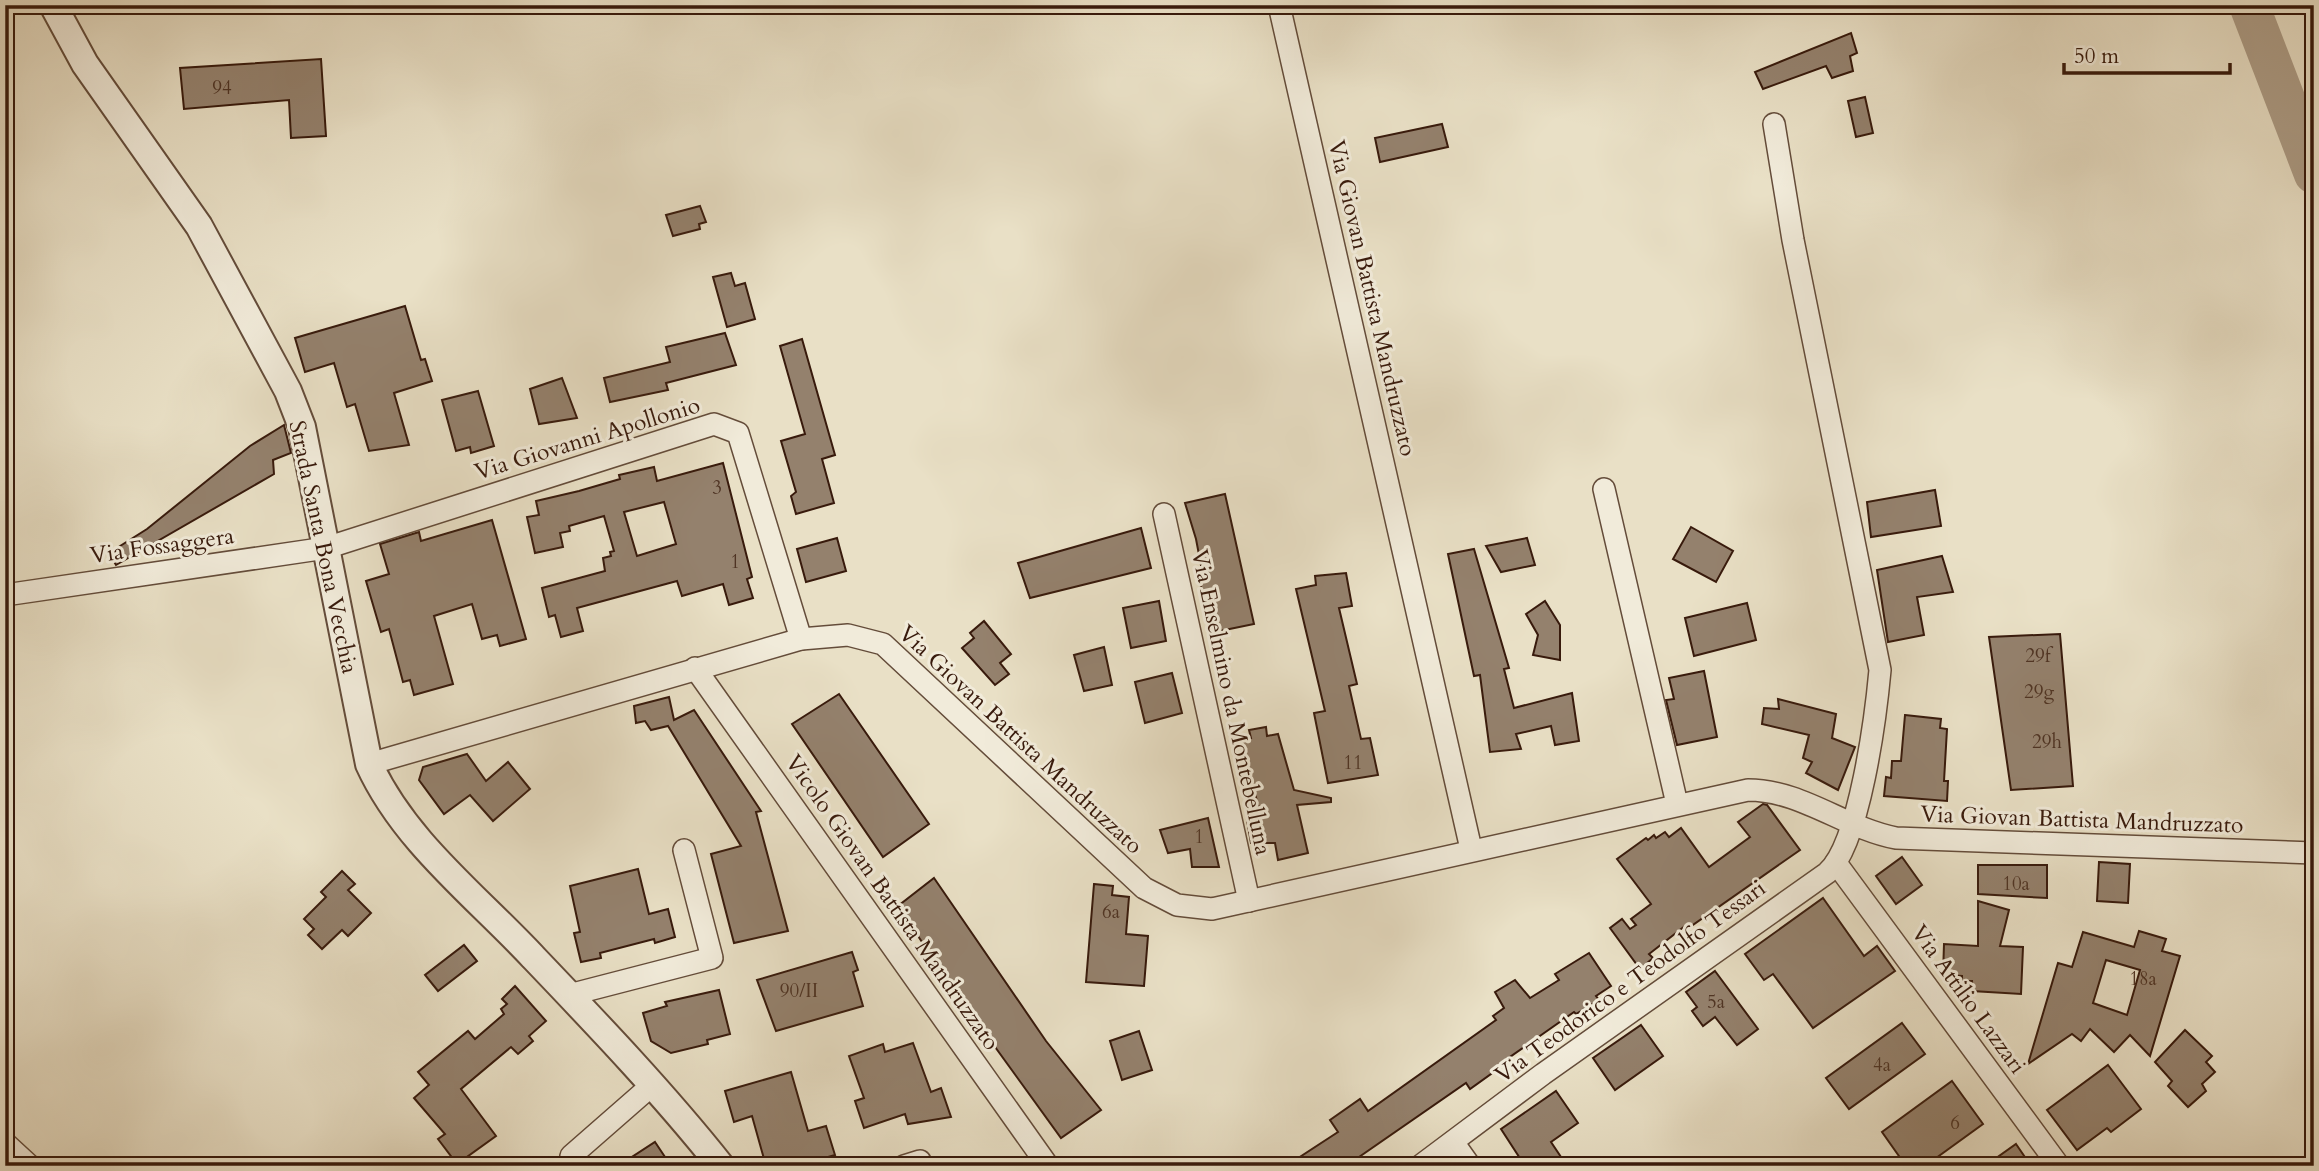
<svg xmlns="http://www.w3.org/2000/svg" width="2319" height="1171" font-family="Cardo,serif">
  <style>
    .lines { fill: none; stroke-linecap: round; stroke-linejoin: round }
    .river { stroke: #ad9d87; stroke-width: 40 }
    .building { fill: #94816d; stroke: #381a0c; stroke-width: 2; fill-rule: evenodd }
    .minor-casing { stroke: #644c3a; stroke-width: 24 }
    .tertiary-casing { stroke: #644c3a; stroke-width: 30 }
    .minor { stroke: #f1ebda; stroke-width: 21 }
    .tertiary { stroke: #f1ebda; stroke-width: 26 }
    .labels { text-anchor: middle; stroke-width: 6; stroke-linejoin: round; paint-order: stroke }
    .number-label { font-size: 19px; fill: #4f3424 }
    .street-label { font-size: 23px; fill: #381a0c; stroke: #f1ebda }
  </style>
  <rect width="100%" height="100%" fill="#e9e0c6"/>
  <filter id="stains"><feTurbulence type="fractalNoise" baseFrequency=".00286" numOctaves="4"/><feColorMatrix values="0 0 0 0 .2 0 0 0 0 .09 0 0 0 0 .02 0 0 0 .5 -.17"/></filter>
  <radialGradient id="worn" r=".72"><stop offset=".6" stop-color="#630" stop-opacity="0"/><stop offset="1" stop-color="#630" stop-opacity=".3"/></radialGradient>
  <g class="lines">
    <path class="river" d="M2249 5 2314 174"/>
  </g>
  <g class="building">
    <path d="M1851 33 1857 53 1850 56 1853 71 1832 78 1826 66 1763 89 1755 72Z"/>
    <path d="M321 59 326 136 291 138 289 100 184 109 180 68Z"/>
    <path d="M1865 97 1873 133 1856 137 1848 101Z"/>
    <path d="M1442 124 1448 147 1380 162 1375 138Z"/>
    <path d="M700 206 706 222 699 224 700 229 673 236 666 215Z"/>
    <path d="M731 273 735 286 745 283 755 319 727 327 713 277Z"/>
    <path d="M405 306 421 360 425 359 432 381 394 393 409 445 369 451 355 404 347 407 334 363 305 372 295 338Z"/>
    <path d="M725 333 736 365 666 383 668 390 610 402 604 378 670 362 666 347Z"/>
    <path d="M802 339 835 455 822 459 834 503 796 514 791 496 796 492 781 441 805 434 780 346Z"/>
    <path d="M562 378 577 418 539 424 530 389Z"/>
    <path d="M478 391 494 446 471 453 470 447 456 451 442 400Z"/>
    <path d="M284 425 291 453 273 460 274 474 116 565 109 553 147 529 250 446Z"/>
    <path d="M723 463 752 577 747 579 753 598 729 605 723 584 682 596 677 581 577 608 583 631 561 637 555 615 549 617 542 588 605 571 603 558 611 556 610 552 614 551 604 516 569 526 570 531 560 533 563 547 535 553 527 517 539 515 536 501 579 491 620 479 619 475 654 467 657 481ZM664 502 676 544 637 556 624 512Z"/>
    <path d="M1935 490 1941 526 1871 537 1867 502Z"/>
    <path d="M1225 494 1254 624 1210 633 1200 582 1204 581 1196 539 1185 503Z"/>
    <path d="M492 520 526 639 500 646 497 635 482 639 472 604 434 616 453 684 414 695 410 680 403 682 389 629 381 632 366 581 389 574 380 544 419 532 421 541Z"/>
    <path d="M1691 527 1733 551 1716 582 1673 559Z"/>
    <path d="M1141 528 1151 568 1030 598 1018 563Z"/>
    <path d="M837 538 846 571 806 582 797 549Z"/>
    <path d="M1527 538 1535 565 1501 572 1486 546Z"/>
    <path d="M1474 549 1509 668 1504 669 1514 708 1572 693 1579 741 1555 745 1551 726 1516 734 1521 749 1490 752 1480 675 1474 676 1448 554Z"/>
    <path d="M1942 556 1953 592 1917 597 1924 635 1888 642 1877 570Z"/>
    <path d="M1346 573 1352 606 1339 608 1357 684 1349 686 1361 739 1370 738 1378 775 1328 783 1314 713 1325 711 1296 589 1316 585 1315 576Z"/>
    <path d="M1159 601 1166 641 1131 648 1123 608Z"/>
    <path d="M1545 601 1560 625V660L1533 655 1538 635 1526 614Z"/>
    <path d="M1747 603 1756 640 1694 656 1685 618Z"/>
    <path d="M984 621 1011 654 1000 663 1009 674 995 685 962 648 974 638 970 633Z"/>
    <path d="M2060 634 2073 786 2011 790 1989 637Z"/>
    <path d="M1104 647 1112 685 1084 691 1074 655Z"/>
    <path d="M1704 671 1717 737 1677 745 1666 700 1674 699 1669 678Z"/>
    <path d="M1172 673 1182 713 1145 723 1135 682Z"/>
    <path d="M839 694 929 824 883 857 792 724Z"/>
    <path d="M669 697 674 720 694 710 761 811 756 812 788 931 734 943 711 854 741 846 668 726 651 730 645 721 636 723 634 706Z"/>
    <path d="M1778 699 1836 714 1832 738 1855 747 1838 790 1806 773 1812 762 1803 758 1809 735 1762 724 1764 708 1779 709Z"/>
    <path d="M1905 715 1941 719 1940 728 1947 729 1944 781H1948L1947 801 1884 796 1886 777 1891 778 1892 761H1901Z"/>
    <path d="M1266 727 1267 736 1278 734 1294 790 1331 798V802L1297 805 1308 853 1278 860 1275 843H1251L1247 820 1261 815 1240 741 1251 738 1249 730Z"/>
    <path d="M467 754 486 781 508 762 530 789 493 821 470 795 444 814 419 780 423 767Z"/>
    <path d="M1763 804 1767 805 1800 850 1687 929 1685 926 1649 954 1653 958 1640 969 1610 928 1622 919 1630 929 1636 925 1631 919 1651 904 1617 859 1646 838 1648 840 1654 835 1656 838 1665 832 1669 837 1681 828 1709 867 1750 837 1738 822Z"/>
    <path d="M1208 818 1219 867H1192L1190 849 1168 853 1160 830Z"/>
    <path d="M1902 857 1922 885 1896 904 1876 876Z"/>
    <path d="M2099 862 2130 864 2128 903 2097 901Z"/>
    <path d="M1978 865H2047V898L1978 894Z"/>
    <path d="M638 869 649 914 668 909 675 937 655 943 654 939 600 953 601 958 581 962 574 933 580 932 570 886Z"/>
    <path d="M342 871 355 884 348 890 371 913 348 936 342 930 322 949 308 935 314 929 304 919 326 897 321 892Z"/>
    <path d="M934 878 1046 1041 1101 1110 1061 1138 956 993 898 906Z"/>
    <path d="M1094 884 1113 886 1112 895 1129 897 1126 934 1148 936 1144 986 1086 982Z"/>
    <path d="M1823 898 1864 956 1877 946 1895 971 1813 1028 1773 974 1764 980 1745 954Z"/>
    <path d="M1978 901 2009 910 2000 946 2023 947 2021 994 1972 991V981H1962V976L1943 975 1944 944 1978 946Z"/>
    <path d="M2139 931 2166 939 2162 951 2180 956 2150 1056 2130 1035 2114 1052 2090 1029 2081 1041 2072 1034 2028 1064 2058 963 2072 967 2083 932 2134 947ZM2106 960 2140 970 2127 1015 2093 1003Z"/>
    <path d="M464 945 477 961 438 991 425 975Z"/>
    <path d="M852 952 858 970 853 972 863 1006 776 1031 757 980Z"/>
    <path d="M1589 953 1611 986 1596 996 1599 1000 1576 1014 1574 1012 1500 1064 1502 1066 1470 1089 1466 1083 1346 1166H1286L1338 1132 1330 1120 1360 1099 1368 1111 1496 1020 1493 1016 1504 1008 1495 992 1515 980 1530 998 1559 980 1555 974Z"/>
    <path d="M1715 971 1758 1029 1737 1045 1715 1017 1703 1026 1692 1011 1697 1007 1686 992Z"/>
    <path d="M515 986 546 1021 529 1036 533 1041 518 1054 511 1047 461 1089 496 1136 457 1164 438 1139 445 1134 414 1098 429 1085 418 1072 468 1031 475 1039 504 1014 501 1009 507 1004 502 999Z"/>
    <path d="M719 990 730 1034 707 1040 708 1044 671 1053 651 1041 643 1013 667 1006 665 1002Z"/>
    <path d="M1902 1023 1925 1054 1849 1109 1826 1078Z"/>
    <path d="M1641 1025 1663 1056 1615 1090 1593 1058Z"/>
    <path d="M2185 1030 2212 1056 2206 1062 2215 1072 2202 1084 2206 1091 2188 1107 2168 1086 2172 1081 2155 1062Z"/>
    <path d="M1139 1031 1152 1070 1122 1080 1110 1041Z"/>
    <path d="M913 1043 931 1092 941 1088 951 1117 908 1124 905 1114 864 1128 855 1101 864 1098 849 1056 883 1044 885 1052Z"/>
    <path d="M2108 1065 2141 1109 2111 1132 2107 1128 2077 1150 2047 1110Z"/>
    <path d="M791 1072 808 1131 826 1126 835 1155 797 1166H766L752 1116 734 1122 725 1091Z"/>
    <path d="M1952 1081 1983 1124 1925 1166H1906L1882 1132Z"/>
    <path d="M1556 1091 1578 1123 1551 1142 1561 1157 1548 1166H1525L1501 1129Z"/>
    <path d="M655 1142 671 1166H618Z"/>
    <path d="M2016 1144 2031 1166H1985Z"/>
  </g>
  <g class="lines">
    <g class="minor-casing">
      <g id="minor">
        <path d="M1279 5 1471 849"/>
        <path d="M1604 489 1677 804"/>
        <path d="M1164 514 1249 901"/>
        <path d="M5 595 326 548 714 424 738 433 801 639"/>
        <path d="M695 668 1048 1166"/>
        <path d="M369 764 801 639 848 635 883 644 1144 888 1177 905 1212 909 1748 790C1802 790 1844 828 1896 838L2314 853"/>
        <path d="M1836 863 2059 1166"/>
        <path d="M569 995 712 958 684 850"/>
        <path d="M1453 1142 1470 1166"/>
        <path d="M5 1143 30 1166"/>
        <path d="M578 1166 571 1156 651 1086"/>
        <path d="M904 1166 920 1161"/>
        <path d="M1420 1166 1543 1074 1827 873C1860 844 1876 714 1880 670L1793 240 1774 124"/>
      </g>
    </g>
    <g class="tertiary-casing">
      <path id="tertiary" d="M53 5 85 64 199 226 288 391 302 427 369 764C404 841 476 896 533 957 597 1024 663 1093 721 1166"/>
    </g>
    <use href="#minor" class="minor"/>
    <use href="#tertiary" class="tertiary"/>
  </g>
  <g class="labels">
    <g class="number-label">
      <text x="222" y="94">94</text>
      <text x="717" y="494">3</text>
      <text x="735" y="568">1</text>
      <text x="2038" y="662">29f</text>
      <text x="2039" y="698">29g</text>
      <text x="2047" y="748">29h</text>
      <text x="1353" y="769">11</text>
      <text x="1199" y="843">1</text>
      <text x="2016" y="890">10a</text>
      <text x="1111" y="918">6a</text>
      <text x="2143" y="985">18a</text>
      <text x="799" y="997">90/II</text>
      <text x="1716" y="1008">5a</text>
      <text x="1882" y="1071">4a</text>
      <text x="1955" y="1129">6</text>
    </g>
    <g class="street-label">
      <text transform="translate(1373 298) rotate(77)" y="8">Via Giovan Battista Mandruzzato</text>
      <text transform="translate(587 438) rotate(-17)" y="8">Via Giovanni Apollonio</text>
      <text transform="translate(162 545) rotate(-8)" y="8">Via Fossaggera</text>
      <text transform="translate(324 547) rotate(78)" y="8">Strada Santa Bona Vecchia</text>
      <text transform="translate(1232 702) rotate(78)" y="8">Via Enselmino da Montebelluna</text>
      <text transform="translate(1021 739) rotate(43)" y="8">Via Giovan Battista Mandruzzato</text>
      <text transform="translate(2082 819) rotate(2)" y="8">Via Giovan Battista Mandruzzato</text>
      <text transform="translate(893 902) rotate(55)" y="8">Vicolo Giovan Battista Mandruzzato</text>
      <text transform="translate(1630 981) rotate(-36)" y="8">Via Teodorico e Teodolfo Tessari</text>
      <text transform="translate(1969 999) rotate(54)" y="8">Via Attilio Lazzari</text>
    </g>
  </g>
  <rect width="2319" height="1171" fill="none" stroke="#e9e0c6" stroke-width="28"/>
  <rect x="7" y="7" width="2305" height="1157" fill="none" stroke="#381a0c" stroke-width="3.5"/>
  <rect x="14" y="14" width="2291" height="1143" fill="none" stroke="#381a0c" stroke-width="2"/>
  <path d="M2064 63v10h166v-10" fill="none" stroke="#381a0c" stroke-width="3.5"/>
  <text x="2074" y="63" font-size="21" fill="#381a0c" stroke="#f1ebda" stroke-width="5" paint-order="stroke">50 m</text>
  <rect width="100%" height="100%" filter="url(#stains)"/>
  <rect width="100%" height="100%" fill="url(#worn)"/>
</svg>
